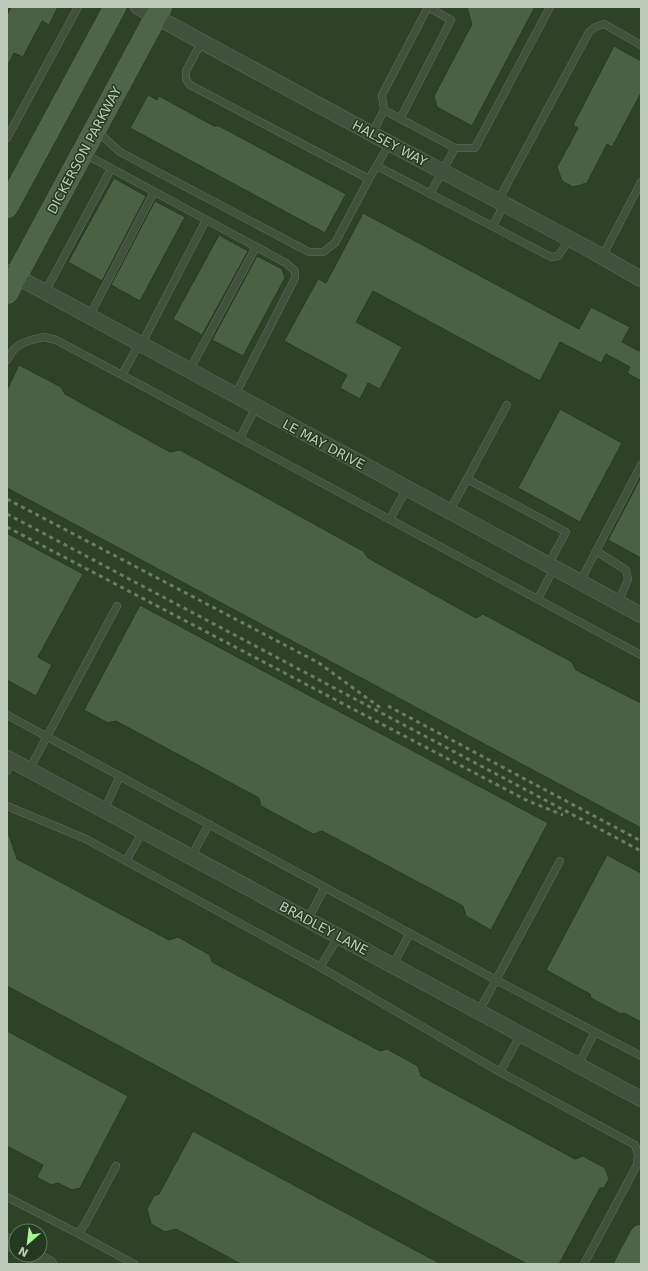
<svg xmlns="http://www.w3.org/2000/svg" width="648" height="1271" font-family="'DejaVu Sans',sans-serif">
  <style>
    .building { fill: #4b6144; stroke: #283a22 }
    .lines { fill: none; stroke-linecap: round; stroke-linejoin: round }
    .lane-casing { stroke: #5f6f5a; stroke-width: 8 }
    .street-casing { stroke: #5f6f5a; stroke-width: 16 }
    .secondary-casing { stroke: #5f6f5a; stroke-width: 22 }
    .lane { stroke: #41523c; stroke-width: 7 }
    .street { stroke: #41523c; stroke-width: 15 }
    .secondary { stroke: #4f654a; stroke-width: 21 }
    .rail { stroke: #697e63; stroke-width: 3; stroke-dasharray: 4 4; stroke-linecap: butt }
    .labels { text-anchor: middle; stroke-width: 3; stroke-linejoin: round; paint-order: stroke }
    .street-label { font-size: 13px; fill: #bdccb9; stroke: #253820 }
  </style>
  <rect width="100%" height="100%" fill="#2e4227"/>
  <g class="building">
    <path d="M11 7H58L49 25 42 21 23 57 14 53 7 67V15Z"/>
    <path d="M467 7H535L472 126 437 107 434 96 472 24Z"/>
    <path d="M614 46 641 61V93L612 147 607 144 587 183 573 187 562 181 557 167 578 128 573 125Z"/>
    <path d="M148 95 157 100 159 96 214 126H219L346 194 325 233 130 128Z"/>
    <path d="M114 178 146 196 102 281 68 262Z"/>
    <path d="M155 201 185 217 140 301 111 285Z"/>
    <path d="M363 213 579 329 591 307 630 327 622 342 639 351 641 347V381L627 373 630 367 606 354 601 363 560 342 540 381 373 291 356 322 402 347 380 389 368 383 360 399 340 388 347 375 284 341 318 279 326 283Z"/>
    <path d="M219 235 248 251 202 335 173 319Z"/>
    <path d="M257 256 282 269 285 278 243 356 212 340Z"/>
    <path d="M19 365 61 387 65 394 170 452 180 450 363 551 368 558 476 618 483 614 572 662 576 670 641 703V828L7 488V390Z"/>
    <path d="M560 409 622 443 580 522 518 488Z"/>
    <path d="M641 477V558L608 540Z"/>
    <path d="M7 533 83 574 38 657 52 665 36 696 7 680Z"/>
    <path d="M140 605 548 823 491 930 466 916 463 906 322 831 313 834 261 806 259 798 116 721 108 723 84 710Z"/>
    <path d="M7 835H9L17 859 169 940 178 937 210 955 212 962 380 1051 387 1049 418 1066 421 1076 575 1159 583 1156 605 1168 609 1179 604 1188H600L559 1264H527L7 986Z"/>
    <path d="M607 855 641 873V1022L624 1013 621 1014 591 998 590 994 546 970Z"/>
    <path d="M7 1031 128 1096 80 1188 72 1190 58 1183 51 1185 37 1177 43 1165 7 1146Z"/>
    <path d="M193 1131 441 1264H241L176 1229 165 1232 151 1224 147 1209 154 1196 159 1194Z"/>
  </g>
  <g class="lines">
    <g class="lane-casing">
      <g id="lane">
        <path d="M202 41 186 71V79L190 85 369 179 390 143"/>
        <path d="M384 110 455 148"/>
        <path d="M97 131 120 152 309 252H323L335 243 369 179"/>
        <path d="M372 134 384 110 382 95 428 7 451 20 400 119"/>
        <path d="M7 138 78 7"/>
        <path d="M83 153 286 263 295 271V278L235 395"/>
        <path d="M377 166 551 257 558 256 570 239"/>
        <path d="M430 194 455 148H475L550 7"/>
        <path d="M498 201 589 32 595 27 604 24 641 45"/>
        <path d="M493 226 504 204"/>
        <path d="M602 257 641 182"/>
        <path d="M45 292 111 169"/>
        <path d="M89 317 154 192"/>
        <path d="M141 345 206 220"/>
        <path d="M7 360 14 349 21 344 31 340 44 337 56 340 122 375 641 655"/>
        <path d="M189 371 256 247"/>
        <path d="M122 375 139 344"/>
        <path d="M507 405 467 479 566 532 548 565"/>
        <path d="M240 438 256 407"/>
        <path d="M449 512 467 479"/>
        <path d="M390 519 407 488"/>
        <path d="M596 551 626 570 628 579 618 603"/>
        <path d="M580 582 641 465"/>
        <path d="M538 599 554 568"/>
        <path d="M7 715 496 980 479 1011"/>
        <path d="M29 770 117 606"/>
        <path d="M7 771 12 760"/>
        <path d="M7 806 86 839 320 967 500 1072 635 1145 638 1155 637 1165 584 1264"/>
        <path d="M104 810 120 776"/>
        <path d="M191 857 209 824"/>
        <path d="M126 861 143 831"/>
        <path d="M560 861 496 980 595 1032"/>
        <path d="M308 919 325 887"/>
        <path d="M393 965 410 933"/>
        <path d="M320 967 339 936"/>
        <path d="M578 1065 595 1032 641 1056"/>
        <path d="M500 1072 521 1034"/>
        <path d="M7 1197 77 1233 81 1230 85 1224 116 1166"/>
        <path d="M77 1233 134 1264"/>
      </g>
    </g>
    <g class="street-casing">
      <g id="street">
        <path d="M138 7 372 134 585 247 641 279"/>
        <path d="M8 272 641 615"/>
        <path d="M7 758 641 1099"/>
        <path d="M7 1241 16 1246"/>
        <path d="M32 1255 49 1264"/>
      </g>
    </g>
    <g class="secondary-casing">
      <g id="secondary">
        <path d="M7 207 115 7"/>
        <path d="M7 293 161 7"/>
        <path d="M626 1264 641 1236"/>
      </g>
    </g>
    <use href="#lane" class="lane"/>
    <use href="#street" class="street"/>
    <use href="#secondary" class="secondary"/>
    <g class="rail">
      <path d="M7 499 319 663 382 709"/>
      <path d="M7 514 641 851"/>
      <path d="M7 527 528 801 563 815"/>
      <path d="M388 706 641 841"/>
    </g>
  </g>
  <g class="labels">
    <g class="street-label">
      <text transform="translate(390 143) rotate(28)" y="5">HALSEY WAY</text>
      <text transform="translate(84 150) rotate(-62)" y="5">DICKERSON PARKWAY</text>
      <text transform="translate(324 444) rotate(28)" y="5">LE MAY DRIVE</text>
      <text transform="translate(324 928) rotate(28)" y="5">BRADLEY LANE</text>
    </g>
  </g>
  <rect width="648" height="1271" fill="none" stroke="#bdccb9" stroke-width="16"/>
  <g transform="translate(28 1243) rotate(208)"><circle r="19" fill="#253820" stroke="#62735d"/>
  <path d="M0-3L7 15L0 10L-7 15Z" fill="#a7f693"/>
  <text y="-6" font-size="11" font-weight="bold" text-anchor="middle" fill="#bdccb9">N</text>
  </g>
</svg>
